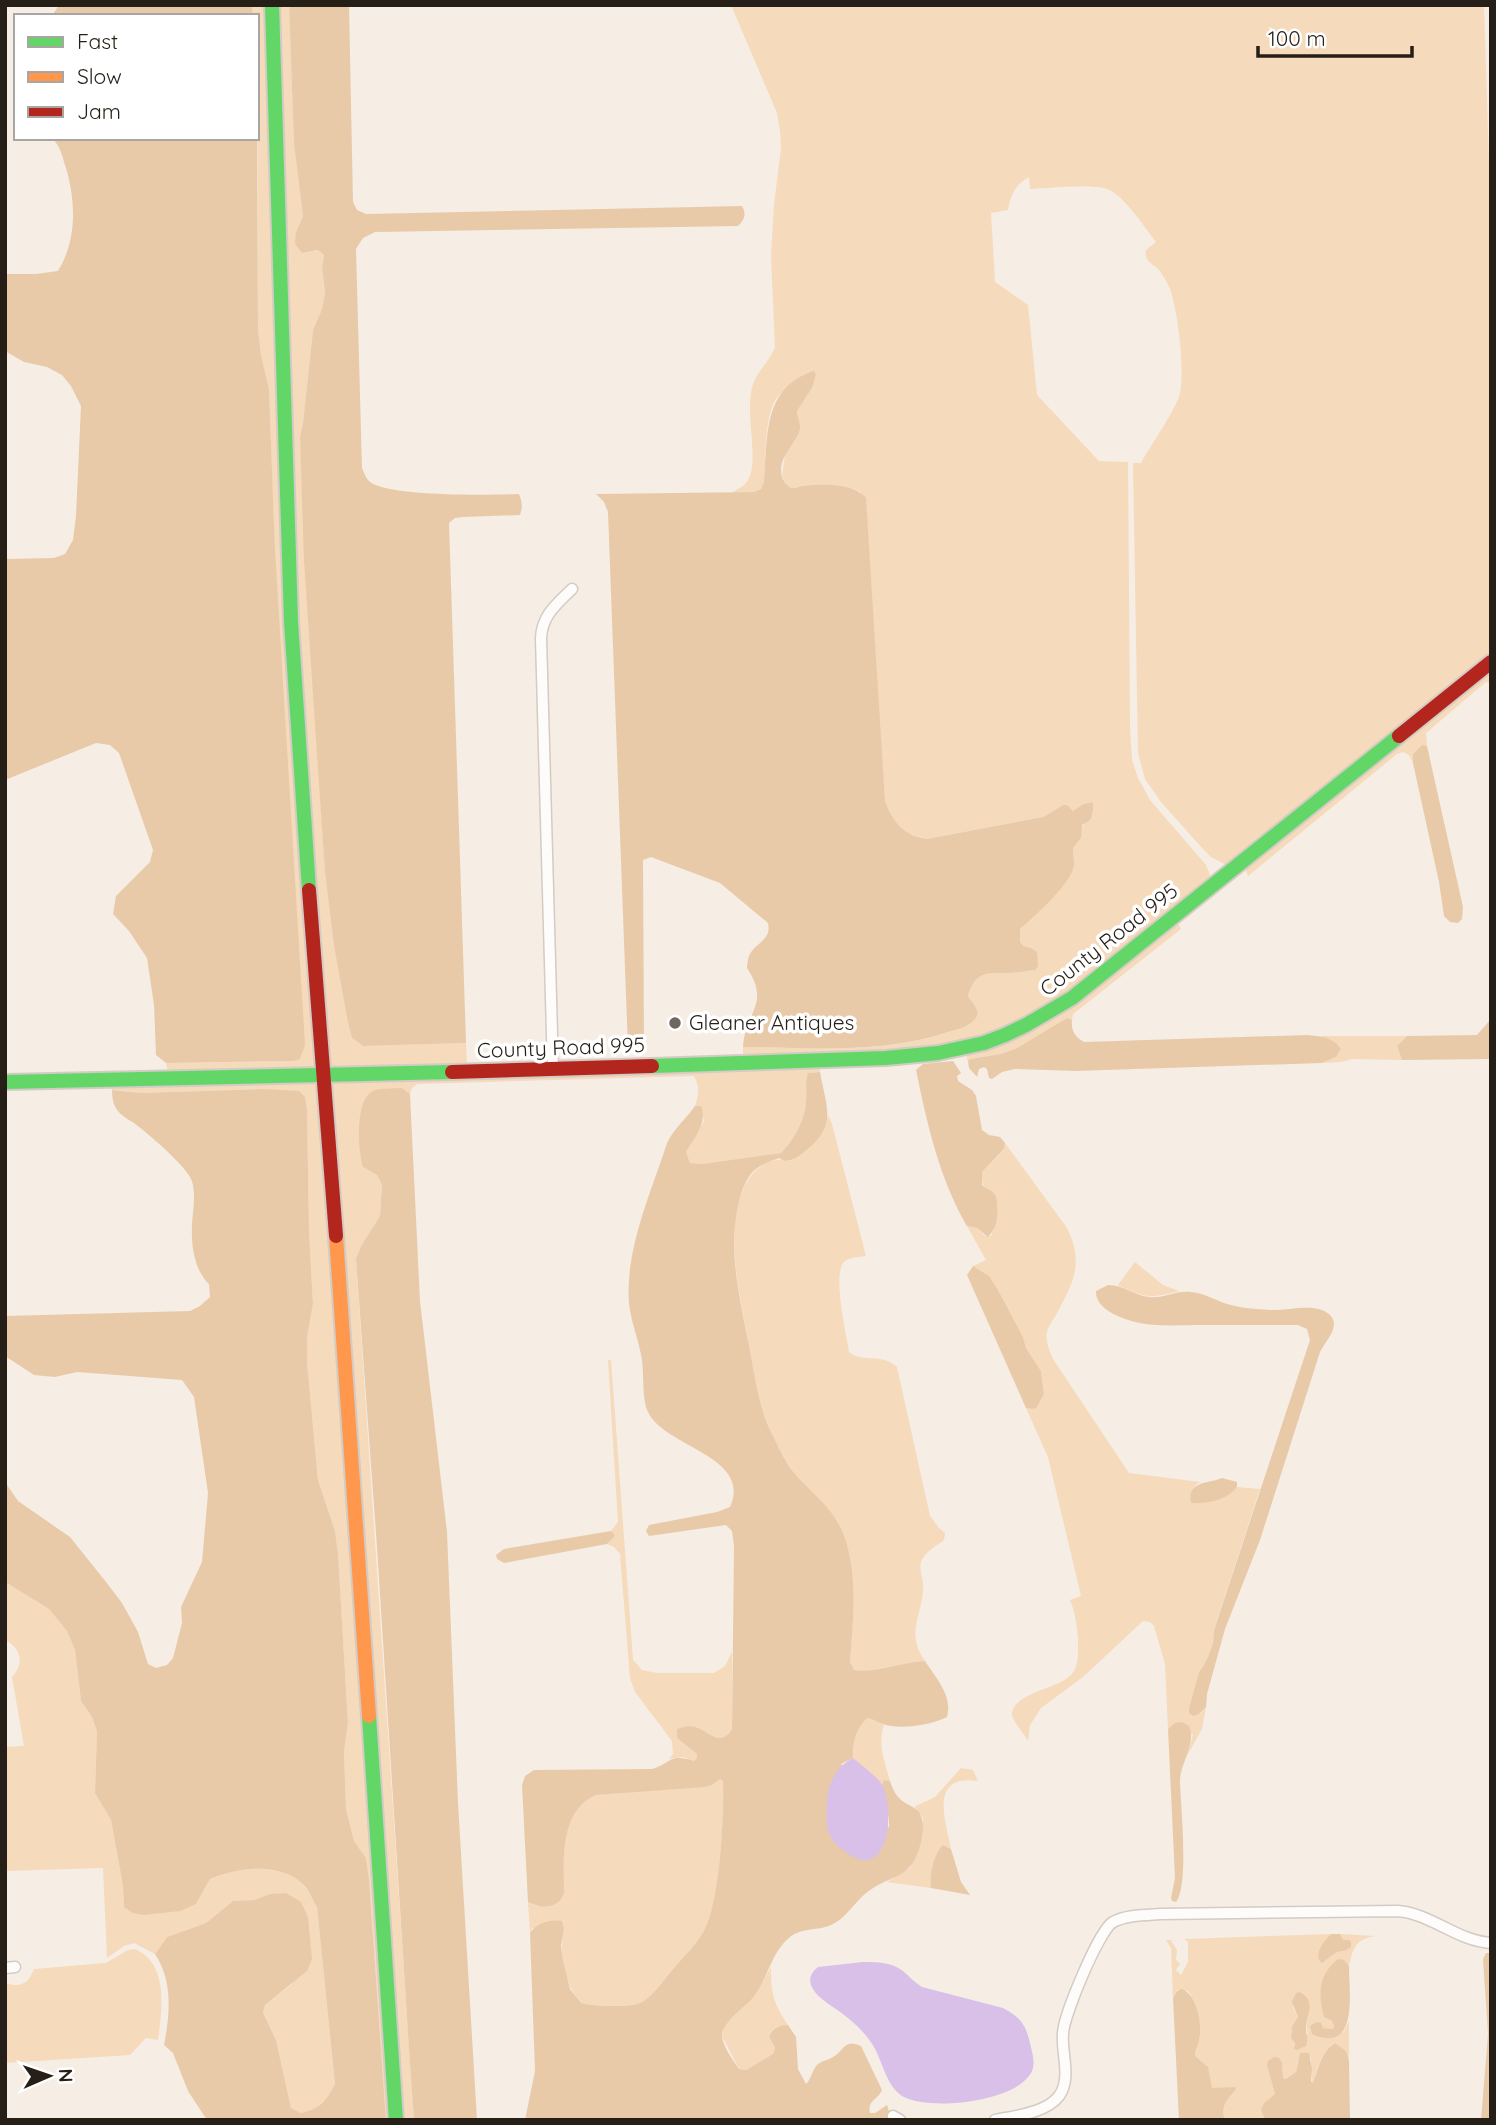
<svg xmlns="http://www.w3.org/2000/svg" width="1496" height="2125" font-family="Quicksand,sans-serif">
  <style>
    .green { fill: #f5dabc; fill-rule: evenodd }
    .forest { fill: #e8caa9 }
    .water { fill: #d8c0e8 }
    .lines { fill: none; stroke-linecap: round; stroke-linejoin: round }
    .street-casing { stroke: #d3cbc4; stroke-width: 13 }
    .fast-casing { stroke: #d3cbc4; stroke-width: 18 }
    .slow-casing { stroke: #d3cbc4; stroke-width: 18 }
    .jam-casing { stroke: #d3cbc4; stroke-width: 18 }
    .street { stroke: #fefcfb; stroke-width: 10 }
    .fast { stroke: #63d668; stroke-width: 14 }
    .slow { stroke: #ff974d; stroke-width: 14 }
    .jam { stroke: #b3261e; stroke-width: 14 }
    .poi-dot { fill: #6f675f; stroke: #fff; stroke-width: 2.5 }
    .labels { text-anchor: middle; stroke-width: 7; stroke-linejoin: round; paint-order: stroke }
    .street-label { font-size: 21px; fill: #261f18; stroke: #fff }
    .poi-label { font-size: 21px; fill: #261f18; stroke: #fff; text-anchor: start }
  </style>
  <rect width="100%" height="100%" fill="#f6ede4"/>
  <g class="green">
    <path d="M252 5H265L319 1070 168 1072 166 1063 293 1061 269 389 261 355 258 329 257 16H253Z"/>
    <path d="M278 5H289L294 145 303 216 296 232 302 253 319 250 324 255 322 267 325 293 322 309 313 330 303 423 300 437 325 873 334 946 352 1038 363 1046 466 1043 467 1066 331 1069 319 949 299 656Z"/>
    <path d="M731 5H1484L1491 225V655L1230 867 1211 857 1203 849 1161 802 1145 779 1138 753 1133 463H1141C1151 445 1172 415 1179 397 1186 375 1178 311 1170 289 1168 284 1163 275 1159 270 1152 262 1144 263 1146 250L1156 242C1146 229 1123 194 1107 189 1090 184 1050 188 1030 189L1029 177C1015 185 1011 194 1008 210L991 213 995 282 1028 305 1037 395 1099 461 1128 462 1130 728 1132 760 1138 778 1150 800 1206 865 1212 880 1072 992 1013 1027 957 1044 905 1051 743 1057V1047C812 1048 885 1054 951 1031 960 1028 975 1025 977 1014 978 1007 971 1002 968 996 975 973 985 973 1007 973 1016 973 1025 971 1035 970L1031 948 1023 947 1020 942V929C1036 914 1070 886 1073 864 1074 859 1073 853 1073 848L1081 838 1080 829 1093 815 1092 802 1083 804 1073 811 1063 805 1043 817 927 839C904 836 893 822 885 801L861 492 853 489 819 485 793 488 787 486 782 476 785 455 798 432 797 411 812 388 816 375 806 374C796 380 783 389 776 399 764 418 766 459 764 482L761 489 754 492H733C740 488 746 485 749 478 759 457 744 410 753 384 758 370 770 361 775 347L771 256 774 205 781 148 780 131 777 113Z"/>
    <path d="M1491 668 1490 683 1486 682 1426 733 1427 746 1422 745 1413 754V763L1409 755 1403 752 1397 754 1248 876 1245 868Z"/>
    <path d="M1177 922 1181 929 1073 1014 1072 1020 1067 1018 1015 1049 1001 1054 970 1059 968 1061 965 1053 1001 1043Z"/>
    <path d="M1322 1036H1407L1397 1046 1402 1060 1353 1059 1340 1062 1322 1063 1336 1057Z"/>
    <path d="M819 1066 820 1072 809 1073 807 1076C805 1084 807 1092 806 1100 806 1118 794 1140 781 1153L702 1164 690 1163 686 1152 704 1121 701 1106H695C699 1094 700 1087 694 1076L417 1084 412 1088 410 1094 402 1088 363 1167 377 1175 382 1185 380 1216 361 1246 356 1259 414 2120H398L330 1081Z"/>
    <path d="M320 1080 395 2120H386L369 1879 366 1858 354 1841 346 1809 344 1752 348 1723 338 1555 335 1531 318 1480 307 1362V1337L313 1304 309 1231 307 1109 305 1097 263 1089 141 1093 112 1090V1084Z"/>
    <path d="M828 1115 832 1124 866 1256C860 1257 850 1257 845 1261 831 1272 847 1336 849 1352 863 1364 880 1352 897 1367L930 1516 939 1528 945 1533 944 1540C938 1545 927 1551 923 1558 917 1567 923 1576 923 1585 924 1614 904 1631 925 1661 902 1662 877 1673 854 1670L850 1663C853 1621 858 1581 846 1541 834 1504 808 1494 789 1465 781 1454 774 1440 769 1428 758 1404 754 1375 750 1350 742 1308 731 1261 735 1218 739 1189 756 1153 790 1161 808 1150 826 1137 828 1115Z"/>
    <path d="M1005 1143 1067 1228C1084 1263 1074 1281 1057 1313 1054 1319 1048 1326 1047 1332 1045 1341 1050 1352 1053 1359L1129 1473 1200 1482C1191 1488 1189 1492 1192 1503 1207 1504 1228 1498 1237 1487L1260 1489 1214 1629 1213 1643 1208 1657 1203 1665 1189 1708 1200 1714 1206 1707 1202 1729 1188 1754 1193 1735 1175 1723 1168 1729 1165 1664 1154 1626 1150 1622 1143 1621 1083 1677 1041 1708 1030 1725 1028 1741C1024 1733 1011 1720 1012 1713 1015 1691 1064 1689 1074 1671 1079 1662 1078 1648 1078 1638 1077 1625 1075 1612 1070 1600L1081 1596 1048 1457 1026 1408 1032 1409 1044 1394 1041 1371 1026 1348 1023 1337 998 1290 987 1275 973 1266 986 1260 967 1226 977 1228 985 1236H991C1010 1195 979 1203 982 1172L1004 1150Z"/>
    <path d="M1135 1262 1163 1285 1179 1291C1149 1299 1146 1298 1118 1285Z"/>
    <path d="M608 1360H611L633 1660 642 1670 657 1673H714L725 1666 732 1652V1729C725 1741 716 1739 706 1732L677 1738 697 1754 698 1758 694 1761 683 1757 669 1759 673 1754 672 1741 635 1692 630 1678 620 1554 614 1547 607 1544 614 1537V1534L611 1531 618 1522Z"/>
    <path d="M5 1582 49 1609 67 1631 75 1650 81 1701 92 1717 97 1731 95 1793 111 1820 123 1886 124 1907 196 1904 210 1879C239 1867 282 1861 306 1887 310 1893 313 1901 317 1907L335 2084C325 2102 321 2108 301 2113L291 2108 276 2040 263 2013 265 2005 292 1984 270 1894 254 1900 233 1901 206 1923 167 1937 155 1954 134 1943 124 1946 107 1958 103 1868 5 1871V1747L24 1746 12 1677C25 1663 21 1648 5 1640Z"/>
    <path d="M867 1718 875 1719 884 1725C877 1745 885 1762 890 1781L884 1780 882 1784 853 1758 854 1734Z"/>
    <path d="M961 1768 973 1770 978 1781C929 1774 945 1819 951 1849L943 1845 930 1881 931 1888 887 1882 910 1868 923 1834V1818L919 1811 914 1807 935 1797Z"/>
    <path d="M720 1779 723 1781C724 1816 720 1901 705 1930 697 1944 684 1956 674 1968 665 1978 652 1998 640 2003 627 2008 595 2006 581 2003 563 1981 559 1957 564 1929L532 1928 530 1933 528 1902 536 1906 564 1893C564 1859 559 1811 596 1795L712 1785Z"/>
    <path d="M1331 1934 1324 1942 1322 1963 1337 1952 1344 1951 1349 1940 1343 1941 1340 1934 1376 1936C1356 1939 1353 1947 1349 1966L1344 1961 1331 2020 1334 2025 1333 2029 1323 2028 1313 2023 1338 2036 1344 2031 1349 2021V2061L1346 2051 1334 2043C1322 2051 1317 2067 1315 2081L1312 2083 1311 2057 1298 2060 1296 2072 1286 2079 1283 2078 1282 2062 1267 2066 1275 2094 1264 2103 1261 2110 1265 2120H1225C1221 2107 1227 2098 1235 2087L1212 2089C1209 2080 1211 2069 1203 2063 1201 2060 1197 2059 1195 2056 1195 2050 1198 2046 1199 2040 1203 2025 1196 2004 1188 1991L1177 1990 1173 1998 1171 1948 1166 1940H1173L1171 1941 1177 1950 1176 1960 1180 1964 1176 1970 1181 1975 1188 1962V1942L1184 1939ZM1308 1999C1310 2010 1304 2026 1308 2033L1293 2046 1295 2043 1291 2038 1292 2026 1298 2017 1293 2007Z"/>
    <path d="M135 1949C169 1964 162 2009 158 2040L146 2038 130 2055 5 2063V1983C21 1988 28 1984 34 1969L106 1963 128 1950Z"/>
    <path d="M771 1967C771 1994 773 2002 788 2025 780 2025 772 2029 769 2035L775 2048 773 2054 746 2070 739 2069 722 2036 724 2026 755 1995Z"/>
  </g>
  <g class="forest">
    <path d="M59 5H252L253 16H52Z"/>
    <path d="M289 5H349L353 202 357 210 366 214 742 206C747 215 744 220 738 226L375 232 363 238 356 249 362 468C364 472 366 479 370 482 390 497 491 495 519 494 522 502 523 507 520 515L463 517 455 518 449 523 466 1043 363 1046 352 1038 348 1022 334 946 325 873 304 560 300 437 303 423 313 330 322 309 325 293 322 267 324 255 318 250 302 253 295 244 296 232 303 216 294 145Z"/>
    <path d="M52 138H257L258 329 261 355 269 389 275 550 305 1045 300 1059 293 1061 166 1063 156 1055 154 1005 147 958 129 931 113 914 116 896 150 862 153 850 119 753 110 745 96 743 5 780V559L54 558 65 554 73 540 76 516 81 406 71 386 62 375 47 367 24 362 5 351V274H36L58 271C77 240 76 202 66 168 62 156 61 147 52 138Z"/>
    <path d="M814 371 816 375 812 388 797 411C797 419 802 424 799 432 793 447 777 459 782 477 784 482 788 488 793 488 797 488 800 486 804 486 822 484 854 483 866 498L885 801C893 822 904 836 927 839L1043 817 1063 805H1067L1073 811 1083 804 1093 802C1093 814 1094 820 1082 825L1081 838 1073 848C1073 853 1074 859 1074 865 1072 883 1035 916 1020 929V942L1023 946 1031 948 1037 952 1038 966 1035 970C1025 971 1016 973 1007 973 986 973 975 972 968 996 972 1003 982 1011 975 1019 970 1026 959 1029 951 1031 885 1054 812 1048 743 1047 745 1012 771 1004 747 968 747 967 748 957 749 956 755 942 772 941 768 923L720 883 651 857 643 860 644 1050 639 1052 628 1049 608 512 604 502 596 494 754 492 761 489 764 482C768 438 762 387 814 371Z"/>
    <path d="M1422 745 1427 746 1463 907 1462 919 1458 923 1450 922 1444 916 1439 882 1413 763V754Z"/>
    <path d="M1067 1018 1072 1020C1071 1031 1075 1037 1084 1042L1307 1035C1320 1036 1333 1037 1341 1049L1336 1057 1322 1063 1075 1071 1015 1069 1002 1072 992 1079 989 1078 987 1069 984 1067 979 1069 977 1077 969 1068 968 1061 970 1059 1001 1054 1015 1049Z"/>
    <path d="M1491 1019V1059L1402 1060 1397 1046 1407 1036 1477 1035Z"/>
    <path d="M953 1061 961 1073 957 1076 958 1081 972 1090 976 1096 982 1130 989 1135 1000 1137 1005 1143 1004 1149 982 1172V1185C985 1189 993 1190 995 1195 997 1197 997 1203 997 1206 998 1218 997 1228 988 1237L977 1228 967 1226C939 1178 927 1123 916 1070L923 1064Z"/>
    <path d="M820 1072C827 1111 838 1126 803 1153 794 1159 788 1164 779 1158 769 1162 758 1165 751 1174 738 1191 735 1219 734 1240 734 1275 742 1311 749 1345 754 1372 758 1403 769 1428 775 1440 781 1454 789 1466 809 1494 834 1504 846 1541 858 1581 853 1621 850 1662L854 1670C877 1673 902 1662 925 1661 936 1678 953 1696 947 1717 932 1725 899 1730 883 1724 877 1722 874 1719 867 1718 855 1731 853 1740 853 1758L841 1764 889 1828V1819L882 1784 884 1780 890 1781C897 1802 904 1801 919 1811 924 1821 924 1831 921 1842 911 1882 893 1872 866 1893 854 1903 845 1919 831 1925 818 1931 803 1927 790 1937 772 1951 768 1977 755 1995 747 2006 721 2023 722 2036 723 2047 733 2060 739 2069L746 2070 773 2054 775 2048 769 2036C772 2029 780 2025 788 2025L796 2037 798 2069 806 2084C811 2079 812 2071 817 2065 822 2060 827 2061 833 2057 844 2051 844 2038 861 2046L882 2090C878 2100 867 2100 870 2113H875L887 2105 892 2120H525L535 2071 530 1933C536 1923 551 1919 562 1921L564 1929 561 1946 563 1961 570 1989 581 2003C594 2006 627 2008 640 2003 652 1998 665 1978 674 1968 684 1956 697 1944 704 1931 720 1902 724 1816 723 1781L720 1779 712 1785 704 1787 596 1795C559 1811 564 1860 564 1893 559 1909 541 1909 528 1902L522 1785 525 1776 534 1770 652 1769C672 1763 669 1753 694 1761L697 1758V1754L677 1738V1729C683 1727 689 1725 695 1727 709 1731 720 1748 732 1729L734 1546 732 1531 726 1525 649 1536 646 1531 649 1525 717 1512 730 1507C753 1456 664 1447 648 1412 642 1400 644 1374 642 1360 639 1340 631 1323 629 1303 625 1249 651 1193 667 1143 674 1128 686 1119 695 1106H701C708 1123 694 1138 686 1152L690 1163 702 1164 781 1153C794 1140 806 1118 806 1100 807 1092 805 1084 807 1076L808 1073Z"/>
    <path d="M402 1088 410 1094 420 1301 447 1532 458 1803 477 2120H414L409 2049 377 1547 356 1259 361 1246 380 1216 382 1185 377 1175 363 1167C358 1151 355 1105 370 1093 377 1087 392 1089 402 1088Z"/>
    <path d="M263 1089 299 1091 305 1097 307 1109 309 1231 313 1304 307 1337V1362L318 1480 335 1531 338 1554 348 1723 344 1752 346 1809 354 1841 366 1858 369 1879 386 2120H207L188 2091 173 2053 164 2045C170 2014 173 1981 155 1954L167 1937 206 1923 233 1901 254 1900 270 1894 286 1893 301 1902 308 1917 312 1959 307 1971 265 2005 263 2013 276 2040 291 2108 301 2113C321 2108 325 2102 335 2084L317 1907C313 1901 310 1893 306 1887 282 1861 239 1867 210 1879L196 1904 180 1911 144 1915 133 1913 124 1907 123 1886 111 1820 95 1793 97 1731 92 1717 81 1701 75 1650 67 1631 49 1609 5 1582V1482L18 1501 70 1537 106 1582 122 1603 138 1632 148 1664 156 1668 167 1665 173 1658 182 1623 181 1607 202 1562 208 1493 194 1397 182 1380 77 1372 55 1377 34 1375 5 1356V1316L190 1311 200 1306 210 1297 209 1284C194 1270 191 1245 192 1224 193 1210 196 1195 192 1181 187 1167 152 1137 139 1127 133 1121 123 1118 118 1111 113 1105 112 1097 112 1090L141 1093Z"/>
    <path d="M973 1266 989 1276 998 1290 1023 1337 1026 1348 1041 1371 1044 1394 1036 1408 1032 1409 1026 1408 967 1275Z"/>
    <path d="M1108 1285C1124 1285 1133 1295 1149 1297 1163 1299 1176 1290 1191 1292 1204 1293 1215 1300 1227 1304 1240 1308 1256 1309 1270 1310 1287 1311 1315 1302 1329 1314 1342 1326 1326 1340 1320 1352L1260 1540 1225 1629 1207 1694 1206 1707 1199 1714 1193 1716 1189 1713V1708L1199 1673 1208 1657 1213 1643 1214 1630 1310 1340 1307 1329 1298 1325C1265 1325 1233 1325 1200 1325 1180 1325 1155 1327 1135 1322 1120 1318 1095 1309 1096 1291Z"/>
    <path d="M1222 1478 1237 1482V1487C1227 1500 1208 1504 1191 1503 1186 1481 1207 1484 1222 1478Z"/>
    <path d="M611 1531 614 1534V1537L607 1544 504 1563 497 1559 496 1555 504 1549Z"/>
    <path d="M1182 1722 1189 1726C1197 1746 1179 1763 1180 1783 1181 1808 1189 1886 1176 1902L1172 1901 1171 1898 1175 1878 1168 1729 1175 1723Z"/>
    <path d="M943 1845 951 1849 961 1882 970 1895 931 1888C929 1876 934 1853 943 1845Z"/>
    <path d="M1331 1934H1340L1343 1940H1349L1351 1942V1947L1344 1951 1337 1952 1322 1963 1319 1960C1316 1950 1324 1941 1331 1934Z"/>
    <path d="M1486 1953H1491V2120H1481L1488 2034 1483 1959Z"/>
    <path d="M1338 1959 1344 1960 1349 1966C1349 1993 1359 2055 1312 2034L1310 2026 1317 2022 1321 2023 1323 2028 1333 2029 1334 2025 1331 2020 1324 2017C1318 1994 1318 1975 1338 1959Z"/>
    <path d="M1182 1989C1197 1995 1203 2025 1199 2040 1198 2046 1195 2050 1195 2056L1208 2067 1212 2088 1235 2087 1236 2089C1228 2099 1220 2105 1225 2120H1179L1173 1998 1177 1991Z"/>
    <path d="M1300 1992C1318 2003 1305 2015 1306 2029 1306 2037 1309 2036 1306 2046L1297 2050 1294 2049 1295 2043 1291 2038 1292 2026 1298 2017 1292 2002 1296 1993Z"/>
    <path d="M1335 2043 1346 2051 1349 2061 1350 2120H1265L1261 2110 1264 2103 1275 2094 1267 2066 1268 2061 1274 2057H1278L1282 2062 1283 2078 1286 2079 1296 2072 1300 2053H1309L1312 2069 1311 2081 1313 2083C1319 2069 1320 2052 1335 2043Z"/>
  </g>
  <g class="water">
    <path d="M853 1758C858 1762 879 1779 881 1783 892 1799 893 1856 867 1860 861 1861 852 1857 847 1853 825 1838 826 1827 827 1802 828 1783 836 1767 853 1758Z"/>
    <path d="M863 1962C878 1962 891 1962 903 1971 910 1977 914 1982 922 1987L1003 2008C1018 2016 1025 2023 1029 2039 1031 2049 1036 2061 1032 2071 1018 2102 931 2111 904 2097 887 2088 883 2063 874 2047 864 2030 849 2018 833 2007 819 1998 799 1982 818 1967Z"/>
  </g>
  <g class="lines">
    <g class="street-casing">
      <g id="street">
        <path d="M553 1070 541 638C542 615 557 604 572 589"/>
        <path d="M5 1968 15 1967"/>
        <path d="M893 2116 900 2120"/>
        <path d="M995 2120C1015 2116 1046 2113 1059 2096 1072 2078 1061 2053 1063 2033 1064 2015 1099 1930 1113 1922 1126 1915 1145 1915 1160 1914L1398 1911C1432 1914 1457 1941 1491 1943"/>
      </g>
    </g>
    <g class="fast-casing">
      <g id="fast">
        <path d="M272 5 291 622 309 890"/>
        <path d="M652 1066 886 1058 938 1053 984 1043 1005 1035 1026 1025 1072 998 1399 736"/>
        <path d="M5 1082 452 1072"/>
        <path d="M369 1716 396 2120"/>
      </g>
    </g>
    <g class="slow-casing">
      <path id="slow" d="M336 1236 369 1716"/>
    </g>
    <g class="jam-casing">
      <g id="jam">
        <path d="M1399 736 1491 662"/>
        <path d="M309 890 336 1236"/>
        <path d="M452 1072 652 1066"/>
      </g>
    </g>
    <use href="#street" class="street"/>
    <use href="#fast" class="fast"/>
    <use href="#slow" class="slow"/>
    <use href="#jam" class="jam"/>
  </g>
  <circle class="poi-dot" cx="675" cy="1023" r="7"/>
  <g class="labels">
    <g class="street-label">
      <text transform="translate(1109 940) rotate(-38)" y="7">County Road 995</text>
      <text transform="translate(561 1048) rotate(-2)" y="7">County Road 995</text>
    </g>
    <g class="poi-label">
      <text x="689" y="1030">Gleaner Antiques</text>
    </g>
  </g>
  <rect width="1496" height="2125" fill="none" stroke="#261f18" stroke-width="14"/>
  <rect x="14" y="14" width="245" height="126" fill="#ffffff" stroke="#a8a5a3" stroke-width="2"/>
  <rect x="28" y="37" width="35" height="10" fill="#63d668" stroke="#a8a5a3" stroke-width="2"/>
  <text x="77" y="49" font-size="21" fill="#261f18">Fast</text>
  <rect x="28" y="72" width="35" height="10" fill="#ff974d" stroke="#a8a5a3" stroke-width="2"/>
  <text x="77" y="84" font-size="21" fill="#261f18">Slow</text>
  <rect x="28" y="107" width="35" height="10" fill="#b3261e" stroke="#a8a5a3" stroke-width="2"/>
  <text x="77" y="119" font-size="21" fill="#261f18">Jam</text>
  <g transform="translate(49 2076) rotate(88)" stroke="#ffffff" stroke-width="5" paint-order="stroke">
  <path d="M0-5L12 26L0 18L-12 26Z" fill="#261f18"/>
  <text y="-10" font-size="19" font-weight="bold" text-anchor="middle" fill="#261f18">N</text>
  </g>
  <path d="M1258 46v10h154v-10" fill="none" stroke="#261f18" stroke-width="3.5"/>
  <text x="1268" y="46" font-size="21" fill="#261f18" stroke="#ffffff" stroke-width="5" paint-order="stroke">100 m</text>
</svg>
